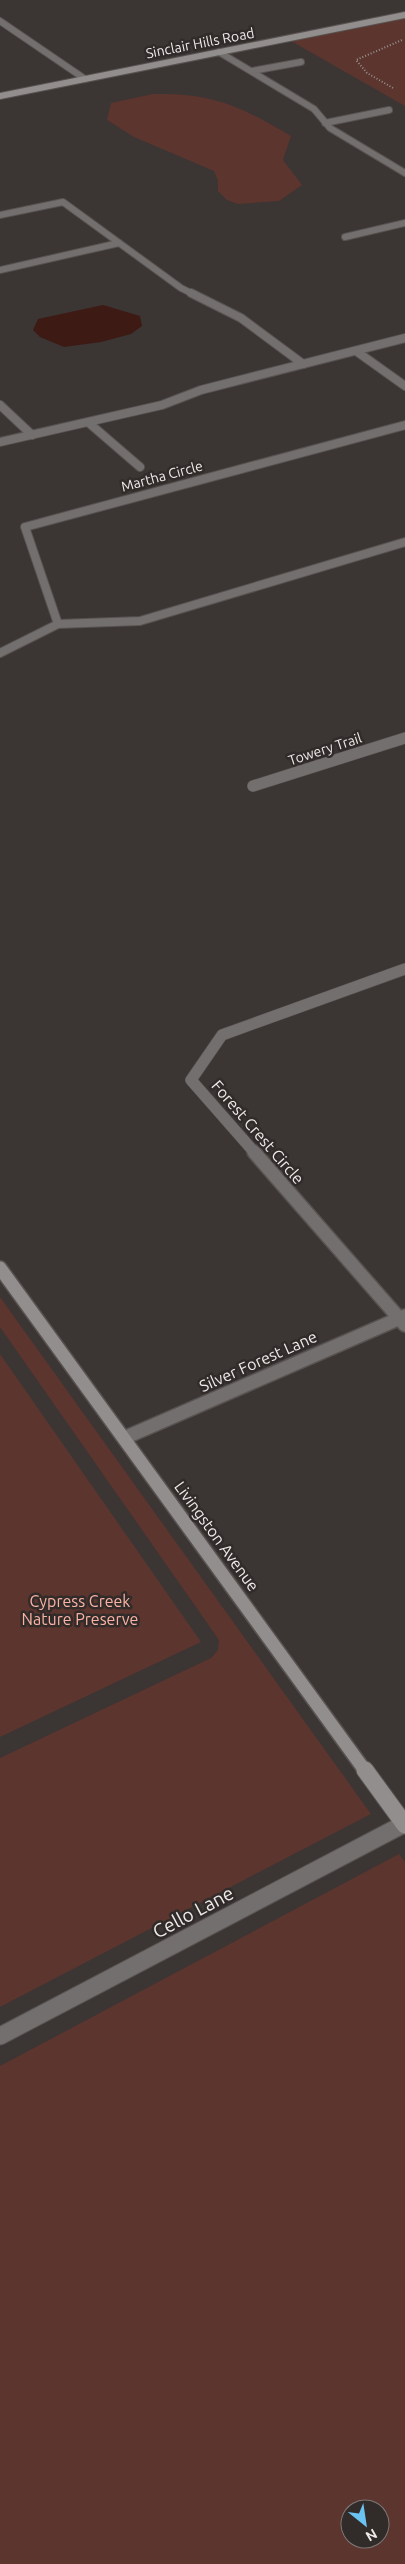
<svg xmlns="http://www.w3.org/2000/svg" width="405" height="2564" font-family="Ubuntu,sans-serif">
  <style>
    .green { fill: #5c352e; fill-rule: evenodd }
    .water { fill: #3e1a14 }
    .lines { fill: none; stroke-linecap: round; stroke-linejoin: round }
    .lane-far1-casing { stroke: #585251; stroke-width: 8 }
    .lane-casing { stroke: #585251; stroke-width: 10 }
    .street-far4-casing { stroke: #585251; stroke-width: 8 }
    .street-far3-casing { stroke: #585251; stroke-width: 10 }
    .street-far2-casing { stroke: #585251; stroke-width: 12 }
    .street-far1-casing { stroke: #585251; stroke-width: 16 }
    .street-casing { stroke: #585251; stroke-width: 19 }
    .secondary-far2-casing { stroke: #585251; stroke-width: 8 }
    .secondary-far1-casing { stroke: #585251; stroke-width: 16 }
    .secondary-casing { stroke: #585251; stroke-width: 19 }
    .path { stroke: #989392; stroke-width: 2; stroke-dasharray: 1 2; stroke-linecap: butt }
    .lane-far1 { stroke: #726f6e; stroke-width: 6 }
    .lane { stroke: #726f6e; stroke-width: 8 }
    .street-far4 { stroke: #726f6e; stroke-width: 6 }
    .street-far3 { stroke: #726f6e; stroke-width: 8 }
    .street-far2 { stroke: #726f6e; stroke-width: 11 }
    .street-far1 { stroke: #726f6e; stroke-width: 13 }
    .street { stroke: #726f6e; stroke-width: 17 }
    .secondary-far2 { stroke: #928e8d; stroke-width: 6 }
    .secondary-far1 { stroke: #928e8d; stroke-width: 13 }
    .secondary { stroke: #928e8d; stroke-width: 17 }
    .labels { text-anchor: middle; stroke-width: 5; stroke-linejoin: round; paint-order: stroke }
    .far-street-label { font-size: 14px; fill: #efebea; stroke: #312b2a }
    .street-label { font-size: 16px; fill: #efebea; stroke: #312b2a }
    .park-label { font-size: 16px; fill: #fbb2a4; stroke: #312b2a }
    .near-street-label { font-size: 19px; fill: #efebea; stroke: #312b2a }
  </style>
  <rect width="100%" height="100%" fill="#3b3534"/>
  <g class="green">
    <path d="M405 15V106L291 41 293 40Z"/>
    <path d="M153 94C214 93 240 106 291 136L283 160 302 185 279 201 238 204 227 200 218 191V181L214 171 134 137 107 120 111 103Z"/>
    <path d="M0 1297 371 1814 0 2007V1758L211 1658 218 1650 219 1640 0 1327Z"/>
    <path d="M0 1354 201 1642 0 1737Z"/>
    <path d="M399 1854 405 1862V2564H0V2066ZM350 2509H380V2539H350Z"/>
  </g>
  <path class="water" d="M103 305 140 316 142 326 131 334 101 342 64 347 40 337 33 330 38 319Z"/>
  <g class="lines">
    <g class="lane-far1-casing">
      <g id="lane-far1">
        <path d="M219 52 314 109 330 128 405 173"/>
        <path d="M252 71 301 62"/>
        <path d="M325 123 389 110"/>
        <path d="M0 215 63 202 181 288 193 294"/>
        <path d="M345 237 405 223"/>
        <path d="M0 270 119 243"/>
      </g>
    </g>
    <g class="lane-casing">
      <g id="lane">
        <path d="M191 293 241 318 303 364"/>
        <path d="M356 351 405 386"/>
        <path d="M0 405 32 435"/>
        <path d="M89 423 140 467"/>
        <path d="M0 442 162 405 201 390 405 338"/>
      </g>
    </g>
    <g class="street-far4-casing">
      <path id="street-far4" d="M0 21 85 79"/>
    </g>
    <g class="street-far3-casing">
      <g id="street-far3">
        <path d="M405 425 25 527 58 624 140 621 405 542"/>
        <path d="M0 653 58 624"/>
      </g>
    </g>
    <g class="street-far2-casing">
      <g id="street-far2">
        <path d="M253 786 405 738"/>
        <path d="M255 1153 191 1080 222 1035 405 969"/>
      </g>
    </g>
    <g class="street-far1-casing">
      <g id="street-far1">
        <path d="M254 1152 405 1325"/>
        <path d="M124 1438 405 1316"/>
      </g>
    </g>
    <g class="street-casing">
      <path id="street" d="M0 2036 404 1824"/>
    </g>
    <g class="secondary-far2-casing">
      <path id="secondary-far2" d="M0 96 405 15"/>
    </g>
    <g class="secondary-far1-casing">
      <path id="secondary-far1" d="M0 1268 366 1772"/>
    </g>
    <g class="secondary-casing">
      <path id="secondary" d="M365 1770 405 1825"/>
    </g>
    <path class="path" d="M393 88 367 73 356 60 402 40"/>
    <use href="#lane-far1" class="lane-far1"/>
    <use href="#lane" class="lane"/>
    <use href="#street-far4" class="street-far4"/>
    <use href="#street-far3" class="street-far3"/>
    <use href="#street-far2" class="street-far2"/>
    <use href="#street-far1" class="street-far1"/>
    <use href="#street" class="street"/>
    <use href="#secondary-far2" class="secondary-far2"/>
    <use href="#secondary-far1" class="secondary-far1"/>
    <use href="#secondary" class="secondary"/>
  </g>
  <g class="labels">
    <g class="far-street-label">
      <text transform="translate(200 43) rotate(-11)" y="5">Sinclair Hills Road</text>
      <text transform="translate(162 476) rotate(-15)" y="5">Martha Circle</text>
      <text transform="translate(325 749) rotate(-18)" y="5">Towery Trail</text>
    </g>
    <g class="street-label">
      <text transform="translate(258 1132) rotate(49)" y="6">Forest Crest Circle</text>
      <text transform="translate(258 1361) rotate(-24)" y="6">Silver Forest Lane</text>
      <text transform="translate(217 1536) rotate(54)" y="6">Livingston Avenue</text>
    </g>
    <g class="park-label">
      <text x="80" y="1607">Cypress Creek<tspan x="80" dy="18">Nature Preserve</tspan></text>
    </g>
    <g class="near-street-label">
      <text transform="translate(193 1912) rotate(-28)" y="7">Cello Lane</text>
    </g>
  </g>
  <g transform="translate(365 2524) rotate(150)"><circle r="24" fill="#312b2a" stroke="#7d7877"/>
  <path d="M0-4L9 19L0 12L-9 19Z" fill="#6bc3f2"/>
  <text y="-8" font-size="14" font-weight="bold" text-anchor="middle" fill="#efebea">N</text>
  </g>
</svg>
